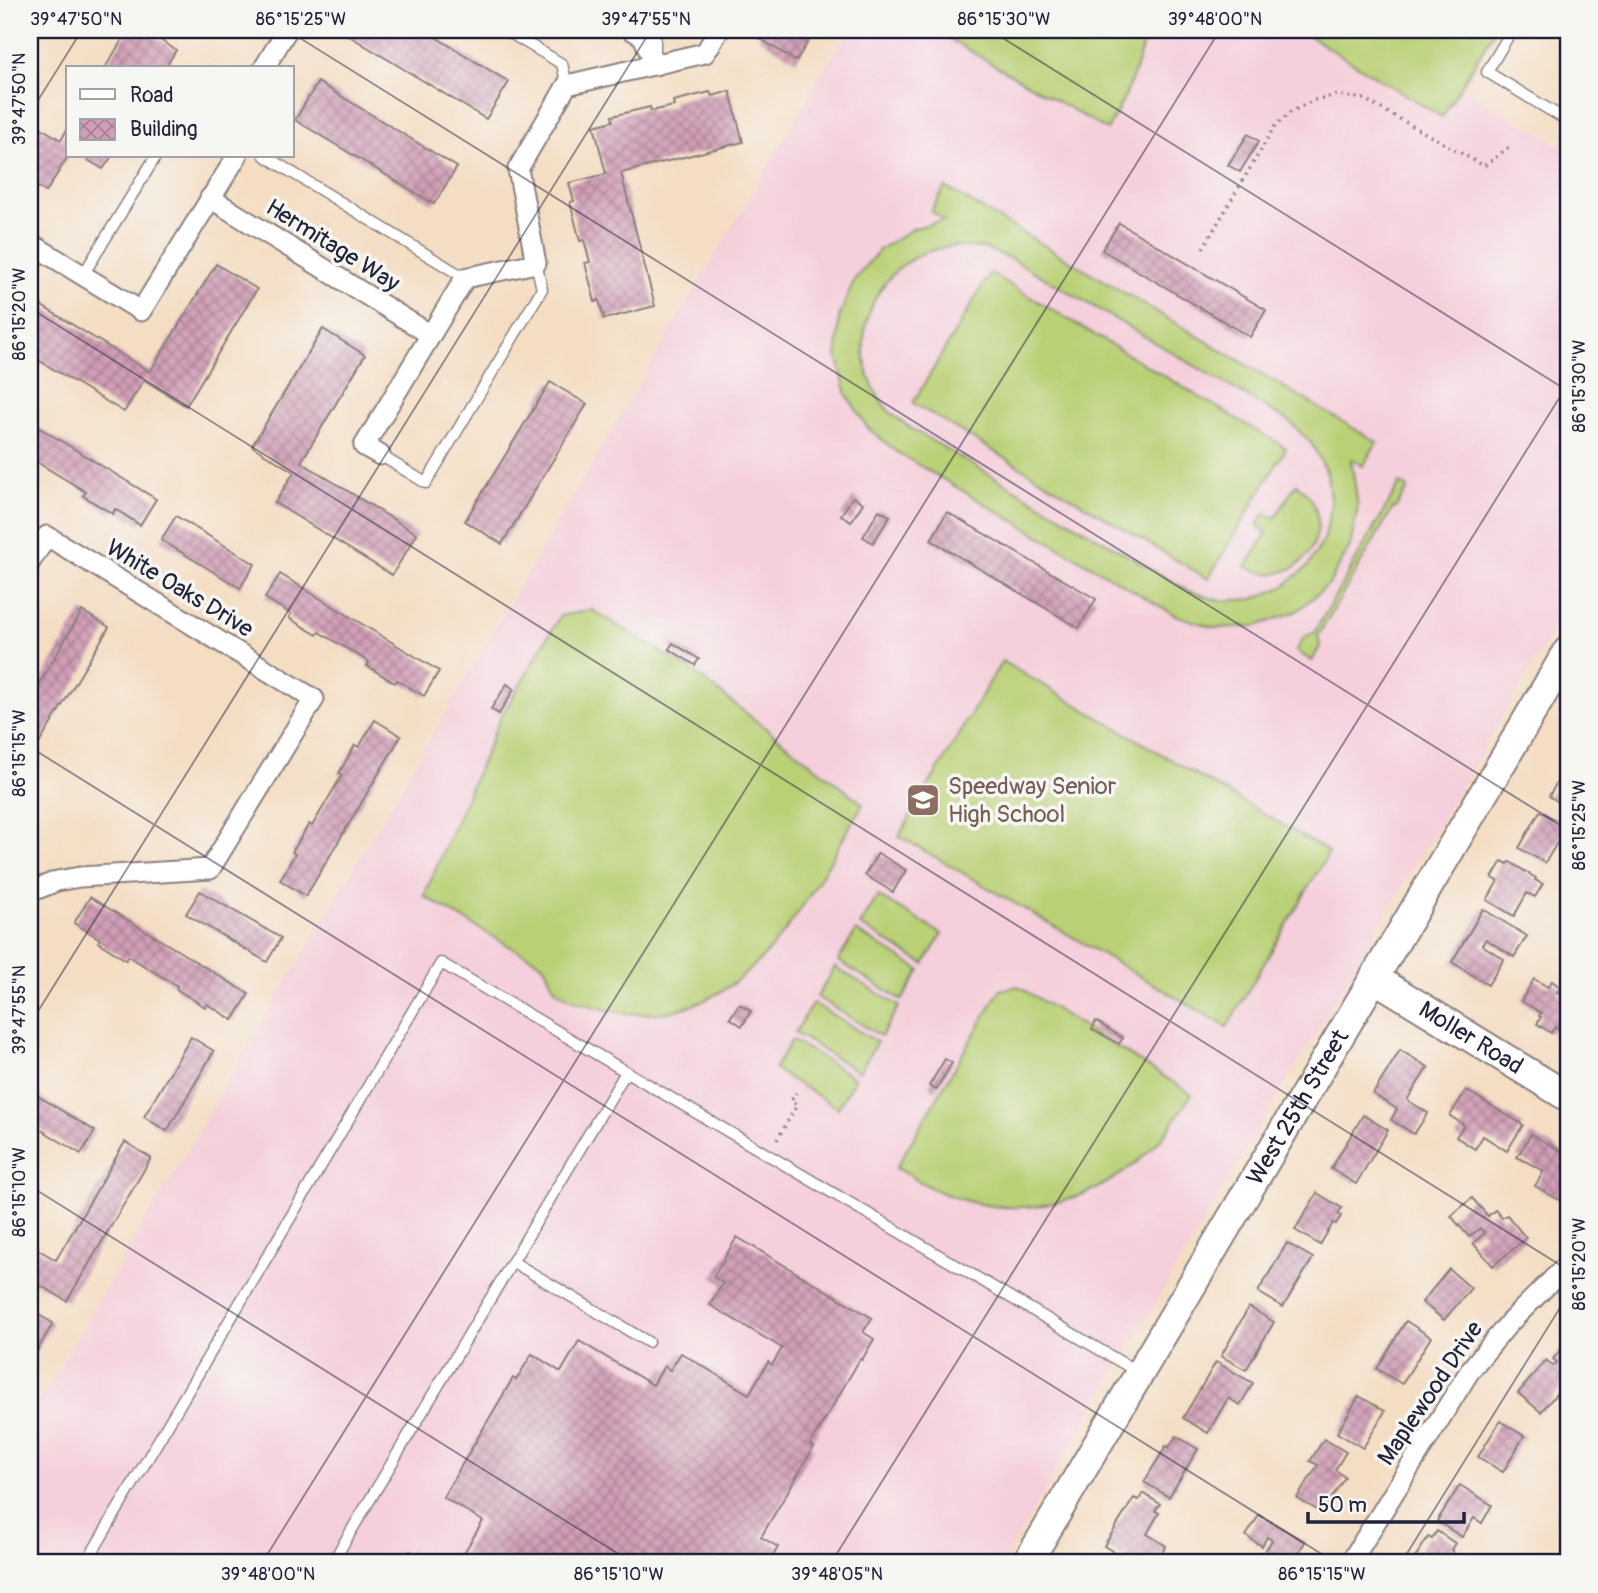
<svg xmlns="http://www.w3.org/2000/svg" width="1598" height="1593" font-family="Pangolin,sans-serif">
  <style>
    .built { fill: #f5cfdb }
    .pitch { fill: #b9d074; stroke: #6e7958; stroke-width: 2; fill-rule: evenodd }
    .building { fill: url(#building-cross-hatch) }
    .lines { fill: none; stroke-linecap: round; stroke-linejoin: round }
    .lane-casing { stroke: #8b807f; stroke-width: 13 }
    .street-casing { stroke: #8b807f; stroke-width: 23 }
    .secondary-casing { stroke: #8b807f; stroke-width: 32 }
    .path { stroke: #8b807f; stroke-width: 3.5; stroke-dasharray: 2 5; stroke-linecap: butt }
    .lane { stroke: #fff; stroke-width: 10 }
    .street { stroke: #fff; stroke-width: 19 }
    .secondary { stroke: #fff; stroke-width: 28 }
    .ticks { fill: none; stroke: #22223b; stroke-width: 2; stroke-opacity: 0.45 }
    .labels { text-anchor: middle; stroke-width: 7; stroke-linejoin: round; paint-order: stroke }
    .street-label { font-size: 24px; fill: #22223b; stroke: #f6f6f2 }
    .education-label { font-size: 24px; fill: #785e54; stroke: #f6f6f2; text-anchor: start }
    .neatline { fill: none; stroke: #22223b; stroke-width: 2.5 }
    .ticks-label { font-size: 18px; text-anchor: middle; fill: #22223b }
  </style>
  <defs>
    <pattern id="building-cross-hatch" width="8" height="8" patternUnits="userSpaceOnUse" patternTransform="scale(1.75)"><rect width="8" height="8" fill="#d19eb6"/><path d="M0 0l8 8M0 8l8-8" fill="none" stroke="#a98095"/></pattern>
  </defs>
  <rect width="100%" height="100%" fill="#f6f6f2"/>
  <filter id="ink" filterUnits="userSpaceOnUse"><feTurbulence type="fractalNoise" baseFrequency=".0143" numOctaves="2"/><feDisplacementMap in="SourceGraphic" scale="14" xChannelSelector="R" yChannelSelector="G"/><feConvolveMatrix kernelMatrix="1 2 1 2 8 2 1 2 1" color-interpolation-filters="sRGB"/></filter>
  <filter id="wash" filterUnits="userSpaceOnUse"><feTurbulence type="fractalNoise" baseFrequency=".00686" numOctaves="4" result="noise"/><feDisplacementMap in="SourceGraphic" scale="28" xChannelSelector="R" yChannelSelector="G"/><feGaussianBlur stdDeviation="1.57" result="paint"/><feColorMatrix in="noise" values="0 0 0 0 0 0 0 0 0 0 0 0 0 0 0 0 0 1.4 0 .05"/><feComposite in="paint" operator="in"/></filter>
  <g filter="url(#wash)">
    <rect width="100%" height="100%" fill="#f4ddc3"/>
    <path class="built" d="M848 30H1498L1463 88 1568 150V605L1002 1563H30V1417Z"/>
    <g class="pitch">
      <path d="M934 30H1146C1138 69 1127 95 1107 130Z"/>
      <path d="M1299 30H1495L1442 117Z"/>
      <path d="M945 187 1377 442 1363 466 1351 459 1358 506 1350 547 1329 584 1297 611 1257 626 1215 628 1175 615 898 453 868 428 847 395 837 356 839 317 854 280 879 250 912 229 944 220 931 211ZM952 246 983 248 1012 259 1289 421 1312 444 1327 473 1331 506 1325 538 1308 566 1283 587 1253 599 1220 601 1189 591 912 429C904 423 894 417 887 409 845 358 862 283 921 254 930 250 942 248 952 246Z"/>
      <path d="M990 273 1286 448 1208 579 913 403Z"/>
      <path d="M1400 483 1408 488 1395 509 1393 508 1318 636 1320 646 1312 661 1296 651 1304 637 1314 633Z"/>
      <path d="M1296 484C1300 488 1305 491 1308 495 1330 523 1313 567 1278 573 1267 575 1257 571 1246 567L1267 532 1257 526 1265 513 1275 518Z"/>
      <path d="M592 610 691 670 863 804C811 891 758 1015 640 1014 616 1013 579 1006 559 992 550 987 550 973 543 965 537 959 519 952 511 947 482 930 453 913 424 896L500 719 560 616Z"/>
      <path d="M1002 661 1329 852 1227 1027 899 836Z"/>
      <path d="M878 896 942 934 924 964 860 925Z"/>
      <path d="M856 931 920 970 902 1000 838 961Z"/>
      <path d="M835 967 899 1006 881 1036 817 997Z"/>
      <path d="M1018 986 1192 1094C1181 1109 1171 1128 1158 1142 1100 1204 1018 1225 938 1191 924 1185 910 1175 896 1168L1000 990Z"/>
      <path d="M813 1003 877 1042 859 1072 795 1033Z"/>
      <path d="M792 1040 855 1078 838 1108 774 1069Z"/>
    </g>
    <g id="blocks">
      <g class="building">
        <path d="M128 30H144L176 50 167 65 172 68H105Z"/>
        <path d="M349 30H424L509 82 486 119 346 34Z"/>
        <path d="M764 30H815L796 61 759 38Z"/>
        <path d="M318 82 457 167 434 204 295 120Z"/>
        <path d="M730 91 743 142 621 173 655 306 604 319 599 300 595 302 585 263 590 262 584 240 580 241 570 202 574 201 569 183 606 174 594 126 613 121 612 116 650 107 651 111 674 106 673 101 710 92 712 96Z"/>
        <path d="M30 121 61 140 68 128V156L46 192 30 182Z"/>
        <path d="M1248 134 1259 141 1240 172 1228 165Z"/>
        <path d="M81 156H112L103 169Z"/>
        <path d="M1119 223 1266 310 1250 337 1102 250Z"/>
        <path d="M216 264 257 289 186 406 144 380 124 412 30 355V304L32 300 150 372Z"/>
        <path d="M323 329 365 355 301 462 417 534 392 575 275 503 294 472 252 446Z"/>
        <path d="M550 382 587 404 502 544 465 521Z"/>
        <path d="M30 422 156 499 140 525 115 509 113 514 83 496 86 492 35 461 33 464 30 462Z"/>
        <path d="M853 497 863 503 851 522 841 515Z"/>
        <path d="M879 510 890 516 873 543 863 537Z"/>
        <path d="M947 512 1096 599 1079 628 931 540Z"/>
        <path d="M176 516 255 564 240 588 161 540Z"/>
        <path d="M280 574 439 671 424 696 397 680 395 683 367 666 369 662 319 632 317 635 289 618 291 614 265 598Z"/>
        <path d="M82 611 109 627 30 759V699Z"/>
        <path d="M673 643 699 659 695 665 669 649Z"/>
        <path d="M507 684 514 689 499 714 491 709Z"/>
        <path d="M375 720 401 736 306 896 280 880 295 854 292 852 309 824 312 826 342 775 339 773 355 745 359 747Z"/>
        <path d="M1568 764V808L1549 796Z"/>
        <path d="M1540 811 1567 826 1545 863 1519 848Z"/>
        <path d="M878 853 906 870 893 892 865 875Z"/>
        <path d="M1502 861 1508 864 1510 862 1536 878 1535 880 1543 884 1535 897 1527 893 1514 916 1487 900 1498 881 1492 878Z"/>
        <path d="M200 891 281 938 267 962 186 914Z"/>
        <path d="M90 897 249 994 233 1020 207 1004 205 1007 176 989 177 986 128 956 126 960 98 942 100 939 74 923Z"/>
        <path d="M1483 909 1527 936 1514 957 1486 939 1482 945 1504 959 1488 985 1452 962Z"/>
        <path d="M1534 979 1548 987 1552 981 1560 987 1557 992 1568 999V1035L1555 1027 1551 1033 1537 1024 1541 1017 1539 1016 1541 1013 1521 1001Z"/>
        <path d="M739 1004 751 1011 742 1026 730 1018Z"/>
        <path d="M1096 1021 1123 1038 1119 1044 1092 1029Z"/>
        <path d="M191 1037 214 1051 167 1131 144 1117Z"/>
        <path d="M1400 1050 1428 1067 1407 1100 1428 1113 1414 1134 1391 1120 1397 1109 1373 1094Z"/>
        <path d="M945 1059 952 1063 936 1090 929 1086Z"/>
        <path d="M1466 1090 1523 1125 1507 1151 1483 1136 1475 1149 1456 1137 1464 1125 1450 1116Z"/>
        <path d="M30 1091 95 1131 81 1154 30 1123Z"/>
        <path d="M1363 1115 1388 1130 1356 1184 1331 1169Z"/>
        <path d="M1531 1134 1568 1155V1188L1561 1201 1535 1186 1544 1171 1517 1157Z"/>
        <path d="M125 1142 151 1158 67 1301 30 1279V1245L56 1260Z"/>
        <path d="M1317 1193 1342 1208 1338 1214 1341 1216 1336 1224 1333 1223 1320 1245 1295 1230Z"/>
        <path d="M1472 1198 1488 1216 1495 1210 1502 1218 1507 1215 1526 1238 1493 1266 1473 1243 1485 1233 1480 1228 1469 1237 1451 1216Z"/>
        <path d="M737 1237 872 1318 863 1332 874 1339 862 1360 860 1359 810 1445 814 1447 761 1537 778 1547 769 1563H458L483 1521 443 1497 513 1378 516 1380 532 1354 561 1372 579 1341 653 1385 664 1366 670 1370 681 1353 749 1394 768 1362 772 1365 782 1348 710 1305 723 1283 713 1277Z"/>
        <path d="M1287 1243 1313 1258 1283 1307 1258 1292Z"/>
        <path d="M1449 1269 1471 1288 1444 1320 1422 1302Z"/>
        <path d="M1249 1307 1274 1322 1246 1370 1221 1356Z"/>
        <path d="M30 1310 53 1323 30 1363Z"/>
        <path d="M1406 1321 1431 1337 1402 1384 1377 1369Z"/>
        <path d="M1565 1345 1568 1347V1374L1565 1378 1568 1380 1541 1412 1518 1393 1546 1360 1553 1366 1557 1362 1553 1359Z"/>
        <path d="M1216 1362 1253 1383 1240 1405 1228 1398 1208 1433 1183 1418Z"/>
        <path d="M1359 1396 1385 1411 1363 1448 1337 1433Z"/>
        <path d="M1500 1421 1524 1436 1503 1472 1478 1457Z"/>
        <path d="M1176 1436 1198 1449 1169 1497 1144 1482 1166 1446 1169 1447Z"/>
        <path d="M1324 1439 1346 1452 1335 1470 1345 1477 1322 1513 1297 1498 1318 1465 1310 1461Z"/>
        <path d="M1460 1485 1492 1505 1482 1523 1474 1518 1462 1537 1437 1521Z"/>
        <path d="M1143 1493 1160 1504 1155 1511 1159 1513 1147 1534 1166 1546 1155 1563H1132L1104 1546 1134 1498 1139 1500Z"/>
        <path d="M1259 1515 1305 1542 1292 1563H1258L1272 1540 1267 1537 1262 1546 1246 1536Z"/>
        <path d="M1437 1531 1455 1543 1451 1550 1453 1551 1450 1557 1460 1563H1412L1428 1537 1432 1539Z"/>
        <path d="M410 1551 431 1563H403Z"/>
      </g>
    </g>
  </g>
  <g filter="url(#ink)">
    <use href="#blocks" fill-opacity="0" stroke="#8b807f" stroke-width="2"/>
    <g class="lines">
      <g class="lane-casing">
        <g id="lane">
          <path d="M505 30 562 64 567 85"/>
          <path d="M655 30V50"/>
          <path d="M1512 30 1487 72 1568 121"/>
          <path d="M265 156 465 278"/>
          <path d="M83 275 156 156"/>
          <path d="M380 455 426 483 542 289 536 263"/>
          <path d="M513 1262 648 1342"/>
          <path d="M86 1563 441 963 1136 1371"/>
          <path d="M332 1563 626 1072"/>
        </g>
      </g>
      <g class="street-casing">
        <g id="street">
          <path d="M632 30 643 36 655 65"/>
          <path d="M264 68 287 30"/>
          <path d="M210 198 431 335"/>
          <path d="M30 243 141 311 237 156"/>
          <path d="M380 455 364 446 465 278 536 263 518 169 567 85 705 53 719 30"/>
          <path d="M30 562 47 536 314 699 210 869 80 877 57 881 30 892"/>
          <path d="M1350 1563 1471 1369 1509 1323 1568 1264"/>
        </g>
      </g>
      <g class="secondary-casing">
        <g id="secondary">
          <path id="s1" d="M1374 978 1568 1097"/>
          <path id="s2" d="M1027 1563 1568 651"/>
        </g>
      </g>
      <g class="path">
        <path d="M1203 248 1275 126 1291 112 1314 100 1338 95 1364 99 1484 166 1509 147"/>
        <path d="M777 1140 797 1105 791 1101 796 1093"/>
      </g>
      <use href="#lane" class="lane"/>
      <use href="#street" class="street"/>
      <use href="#secondary" class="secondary"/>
    </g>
  </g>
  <path class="ticks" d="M287 30 1568 830M990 30 1568 391M30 113 82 30M30 308 1568 1270M30 747 1336 1563M30 1024 651 30M30 1186 633 1563M262 1563 1220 30M831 1563 1568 384M1401 1563 1568 1295"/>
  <defs>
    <g id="school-square" transform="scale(1.75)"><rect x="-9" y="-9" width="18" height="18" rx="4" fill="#8d6e63" stroke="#f6f6f2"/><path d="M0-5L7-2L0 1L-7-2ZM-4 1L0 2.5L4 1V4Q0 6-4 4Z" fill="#fff"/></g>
  </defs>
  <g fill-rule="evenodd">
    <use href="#school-square" x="923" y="800"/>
  </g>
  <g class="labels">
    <g class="street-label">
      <text transform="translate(333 245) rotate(32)" y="8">Hermitage Way</text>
      <text transform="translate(180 588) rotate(31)" y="8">White Oaks Drive</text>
      <text dy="8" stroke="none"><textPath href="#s1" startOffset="114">Moller Road</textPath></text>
      <text dy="8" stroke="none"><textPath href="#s2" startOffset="530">West 25th Street</textPath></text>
      <text transform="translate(1430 1393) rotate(-56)" y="8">Maplewood Drive</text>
    </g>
    <g class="education-label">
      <text x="948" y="794">Speedway Senior<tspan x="948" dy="28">High School</tspan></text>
    </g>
  </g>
  <rect width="1598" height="1593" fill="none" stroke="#f6f6f2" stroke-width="77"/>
  <rect x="66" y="66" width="228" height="91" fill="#f6f6f2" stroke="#a1a1a9" stroke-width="2"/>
  <rect x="80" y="89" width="35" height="10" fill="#ffffff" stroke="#a1a1a9" stroke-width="2"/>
  <text x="130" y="102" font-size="21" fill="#22223b">Road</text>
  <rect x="80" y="119" width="35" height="21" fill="url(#building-cross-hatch)" stroke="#a1a1a9" stroke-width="2"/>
  <text x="130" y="136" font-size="21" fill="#22223b">Building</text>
  <path d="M1308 1512v10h156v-10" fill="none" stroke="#22223b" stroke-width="3.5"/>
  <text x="1318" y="1512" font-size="21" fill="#22223b" stroke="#f6f6f2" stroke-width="5" paint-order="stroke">50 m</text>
  <rect x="38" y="38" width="1522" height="1516" class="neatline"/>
  <g class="ticks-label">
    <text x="76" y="25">39°47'50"N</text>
    <text x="301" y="25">86°15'25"W</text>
    <text x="646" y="25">39°47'55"N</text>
    <text x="1004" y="25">86°15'30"W</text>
    <text x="1215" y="25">39°48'00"N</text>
    <text transform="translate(19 99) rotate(-90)" y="6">39°47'50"N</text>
    <text transform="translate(19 314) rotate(-90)" y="6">86°15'20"W</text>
    <text transform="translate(1579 386) rotate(-90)" y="6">86°15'30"W</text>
    <text transform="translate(19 753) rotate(-90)" y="6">86°15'15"W</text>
    <text transform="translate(1579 825) rotate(-90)" y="6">86°15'25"W</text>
    <text transform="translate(19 1010) rotate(-90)" y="6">39°47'55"N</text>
    <text transform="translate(19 1192) rotate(-90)" y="6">86°15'10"W</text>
    <text transform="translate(1579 1264) rotate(-90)" y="6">86°15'20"W</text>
    <text x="268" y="1580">39°48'00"N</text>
    <text x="619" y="1580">86°15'10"W</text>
    <text x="837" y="1580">39°48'05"N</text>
    <text x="1322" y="1580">86°15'15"W</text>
  </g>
</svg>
